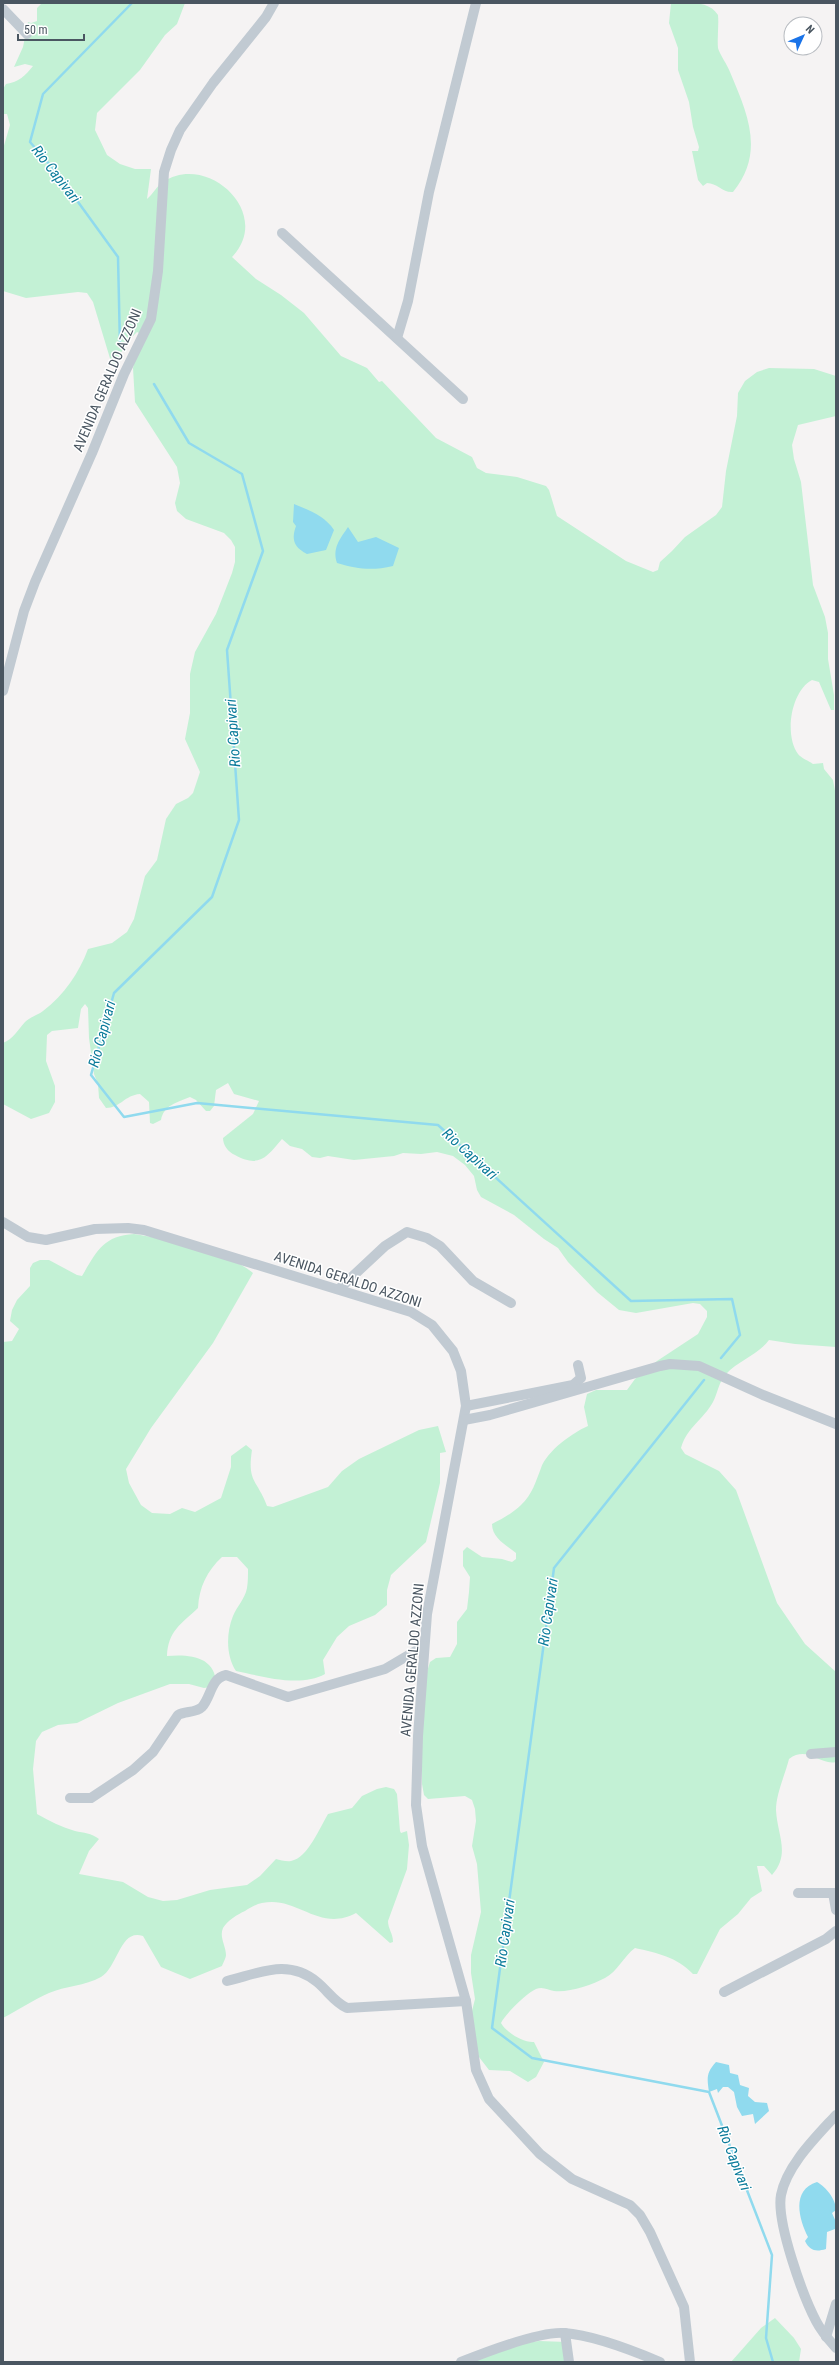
<svg xmlns="http://www.w3.org/2000/svg" width="839" height="2365" font-family="'Roboto Condensed',sans-serif">
  <style>
    .green { fill: #c3f1d5 }
    .water { fill: #90daee }
    .lines { fill: none; stroke-linecap: round; stroke-linejoin: round }
    .stream { stroke: #90daee; stroke-width: 2.5 }
    .minor { stroke: #c1cad2; stroke-width: 10 }
    .labels { text-anchor: middle; stroke-width: 3; stroke-linejoin: round; paint-order: stroke }
    .street-label { font-size: 14px; fill: #4a5661; stroke: #fff }
    .water-label { font-size: 15px; font-style: italic; fill: #0c7c9b; stroke: #fff }
  </style>
  <rect width="100%" height="100%" fill="#f5f3f3"/>
  <g class="green">
    <path d="M42 3H185L177 24 165 35 140 70 97 113 95 130 107 155 120 164 135 169H151L147 199C153 194 156 187 163 182 207 152 274 213 232 257L256 279 281 295 304 313 341 356 367 368 379 382 382 381 436 438 472 457 477 468 486 473 517 477 546 486 549 490 557 516 626 561 653 572 658 570 660 562 672 551 685 537 716 515 722 507 726 471 737 416 738 393 745 381 757 372 769 368 814 369 836 376V416L798 425 792 445 794 459 801 482 813 585 825 617 828 633V659L834 695V710H831L819 682 812 680C791 691 784 735 798 754 801 758 809 761 813 764L823 763 824 769 833 780 836 796V1347L795 1344 769 1340C758 1355 739 1360 726 1374 718 1383 718 1393 713 1402 703 1420 687 1427 681 1448L685 1454 719 1471 736 1490 777 1603 805 1644 836 1672V1762C820 1766 808 1745 789 1759 785 1775 776 1794 776 1810 777 1834 791 1854 772 1875L764 1866H757L762 1891 751 1898 738 1914 720 1929 697 1974H693C677 1957 657 1953 635 1948 624 1956 617 1972 605 1978 592 1985 568 1993 554 1991 548 1990 543 1986 536 1989 527 1993 505 2014 501 2023 506 2032 523 2043 534 2042L544 2062 536 2077 528 2082 510 2071 489 2070 479 2057 470 2019 475 1999 471 1973V1955L481 1912 477 1864 472 1846 476 1821 475 1809 472 1800 465 1796 428 1799 424 1795 422 1784V1738L419 1698 430 1662 436 1658 450 1657 457 1644V1622L467 1609 469 1592 470 1577 463 1566V1551L467 1547 482 1557 502 1559 512 1562 516 1559V1553C506 1545 492 1538 492 1524 502 1519 513 1513 521 1505 532 1495 536 1481 541 1468 547 1451 572 1433 588 1426L584 1407 587 1394 596 1390H627L635 1379 657 1361 698 1334 707 1317V1311L700 1304 693 1303 636 1313 619 1310 597 1292 568 1262 558 1248 544 1239 514 1215 481 1197 477 1190 474 1176 465 1165 453 1156 437 1152 421 1154 403 1153 394 1156 354 1160 328 1156 320 1158 312 1157 302 1149 290 1146 282 1139C266 1158 259 1168 235 1155 228 1152 223 1145 223 1138L253 1114 259 1101 234 1094 228 1083 216 1090 214 1106 210 1111H206L196 1100 190 1097C176 1103 164 1105 161 1120L153 1124 150 1123 149 1102 140 1094C125 1095 120 1108 106 1108L99 1098 98 1084 94 1074 89 1038 88 1008 85 1004 81 1009 78 1028 52 1031 47 1035 46 1061 55 1086V1102L49 1113 31 1119 3 1104V1043C13 1039 18 1030 25 1022 30 1017 38 1015 43 1011 64 995 79 973 88 949L112 943 127 932 134 919 145 876 157 860 166 819 176 804 188 798 193 793 200 772 185 739 190 713V674L195 652 216 614 232 573 235 562V547L231 540 224 533 186 519 177 511 175 503 180 483 177 467 135 402 133 368 141 334 137 332 126 343 116 363 112 365 93 302 87 293 78 292 26 298 3 291V149L10 125 7 114H3V89L6 84C19 82 25 76 33 66L25 64 14 67 23 47 28 22 31 23 37 21V8Z"/>
    <path d="M671 3C687 3 709 0 718 15 719 26 717 37 718 48 719 53 728 66 730 72 748 115 765 152 733 192 723 193 717 183 707 183L703 186 698 180 692 151H698L699 147 693 127 689 102 678 70V48L669 23Z"/>
    <path d="M134 1234C166 1239 229 1252 253 1273L213 1343 151 1428 126 1469 129 1483 141 1505 152 1513 170 1514 182 1508 195 1512 221 1498 231 1467V1456L246 1445 252 1450C247 1483 257 1479 267 1506L273 1507 328 1487 342 1471 359 1459 419 1430 438 1426 446 1452 440 1453V1483L426 1542 391 1575 387 1590V1605L375 1615 349 1626 337 1637 323 1660 325 1674C300 1688 261 1676 236 1671 226 1656 226 1633 233 1616 237 1606 245 1599 247 1588 248 1582 248 1575 248 1569L237 1557H222C207 1571 199 1587 198 1608 181 1624 168 1631 167 1656 189 1654 217 1656 216 1686L204 1688 189 1684H170L118 1703 77 1723 58 1725 42 1732 36 1741 33 1769 37 1814C49 1821 62 1827 75 1831 84 1833 91 1833 99 1839L89 1851 79 1874 123 1882 148 1897 163 1901 177 1900 210 1890 247 1885 260 1876 276 1859C280 1860 287 1862 291 1861 308 1858 320 1827 328 1814L352 1808 362 1796 377 1789 386 1787 394 1789 397 1794 400 1831 401 1833 407 1831 409 1845 407 1869 388 1921C388 1929 393 1933 393 1942L390 1943 356 1913C319 1933 297 1895 262 1903 256 1904 250 1908 245 1911 238 1914 227 1921 223 1928 219 1937 226 1946 226 1955 226 1958 223 1963 222 1966L190 1979 161 1967 143 1936C120 1928 118 1967 101 1977 85 1986 65 1986 49 1993 33 2000 18 2010 3 2018V1342L12 1341 19 1329 10 1321 12 1310 17 1300 30 1286V1268L33 1263 40 1260H49L77 1275 82 1276C97 1251 103 1236 134 1234Z"/>
    <path d="M775 2318 794 2338 801 2349 799 2362H731L761 2328Z"/>
    <path d="M539 2341 567 2342 565 2362H456L512 2345Z"/>
  </g>
  <g class="water">
    <path d="M294 504C309 510 325 516 334 530L326 550 307 554C294 547 291 540 296 526L293 522Z"/>
    <path d="M348 527 358 542 376 537 399 548 393 566C372 571 357 569 337 563 332 548 340 539 348 527Z"/>
    <path d="M716 2062 729 2065 730 2073 738 2075 740 2085 749 2088 748 2096 755 2102 767 2103 769 2111 755 2124 753 2114 742 2116 737 2107 734 2092 728 2087H723L718 2093 717 2089 709 2092C707 2078 706 2073 716 2062Z"/>
    <path d="M817 2182C826 2187 836 2199 836 2210L832 2213 836 2222 835 2229 827 2232 826 2249C816 2252 810 2251 805 2241L808 2237C799 2219 791 2190 817 2182Z"/>
  </g>
  <g class="lines">
    <g class="stream">
      <path d="M120 346 118 257 57 173 30 142 43 94 132 3"/>
      <path d="M154 384 189 443 242 474 263 551 227 650 239 820 212 897 114 993 91 1075 124 1117 197 1103 438 1125 631 1301 732 1299 740 1335 721 1358"/>
      <path d="M704 1380 554 1568 492 2028 532 2058 709 2092 772 2255 766 2338 773 2362"/>
    </g>
    <g class="minor">
      <path d="M3 9 27 34"/>
      <path d="M282 233 463 399"/>
      <path d="M397 338 408 301 429 192 476 3"/>
      <path d="M3 691 24 611 35 582 92 453 124 374 151 319 158 271 164 172 171 150 180 130 213 83 266 17 274 3"/>
      <path d="M3 1222 28 1237 46 1240 95 1229 128 1228 144 1230 411 1312 432 1325 453 1351 461 1371 466 1406 427 1614 418 1736 416 1805 422 1846 466 2001 476 2070 489 2099 540 2154 572 2179 630 2205 640 2215 650 2232 684 2307 690 2362"/>
      <path d="M339 1289 385 1246 407 1232 427 1238 440 1246 473 1281 511 1303"/>
      <path d="M466 1406 573 1385 581 1378 578 1365"/>
      <path d="M464 1420 490 1415 660 1366 670 1364 699 1366 763 1395 836 1424"/>
      <path d="M811 1754 836 1752"/>
      <path d="M70 1798H91L133 1770 153 1752 178 1715C185 1711 196 1713 202 1707 211 1697 211 1678 226 1675L288 1697 385 1669 424 1646"/>
      <path d="M798 1893H836"/>
      <path d="M833 1893 836 1910"/>
      <path d="M227 1981C260 1973 288 1958 317 1982 328 1991 334 2002 347 2008L466 2001"/>
      <path d="M724 1992 826 1939 836 1931"/>
      <path d="M836 2115C816 2137 787 2165 781 2195 776 2222 803 2296 816 2321 821 2331 828 2339 836 2348"/>
      <path d="M565 2333 569 2362"/>
      <path d="M826 2337 836 2304"/>
      <path d="M461 2362C486 2352 539 2331 564 2333 593 2335 634 2351 660 2362"/>
    </g>
  </g>
  <g class="labels">
    <g class="street-label">
      <text transform="translate(107 380) rotate(-67)" y="5">AVENIDA GERALDO AZZONI</text>
      <text transform="translate(348 1279) rotate(18)" y="5">AVENIDA GERALDO AZZONI</text>
      <text transform="translate(412 1660) rotate(-85)" y="5">AVENIDA GERALDO AZZONI</text>
    </g>
    <g class="water-label">
      <text transform="translate(56 174) rotate(52)" y="5">Rio Capivari</text>
      <text transform="translate(233 733) rotate(-94)" y="5">Rio Capivari</text>
      <text transform="translate(102 1034) rotate(-75)" y="5">Rio Capivari</text>
      <text transform="translate(470 1154) rotate(42)" y="5">Rio Capivari</text>
      <text transform="translate(548 1612) rotate(-82)" y="5">Rio Capivari</text>
      <text transform="translate(505 1933) rotate(-82)" y="5">Rio Capivari</text>
      <text transform="translate(734 2158) rotate(69)" y="5">Rio Capivari</text>
    </g>
  </g>
  <rect width="839" height="2365" fill="none" stroke="#4a5661" stroke-width="8"/>
  <g transform="translate(803 36) rotate(46)"><circle r="19" fill="#ffffff" stroke="#b7bbc0"/>
  <path d="M0-3L7 15L0 10L-7 15Z" fill="#1a73e8"/>
  <text y="-6" font-size="11" font-weight="bold" text-anchor="middle" fill="#4a5661">N</text>
  </g>
  <path d="M18 34v6h66v-6" fill="none" stroke="#4a5661" stroke-width="2"/>
  <text x="24" y="34" font-size="12" fill="#4a5661" stroke="#ffffff" stroke-width="3" paint-order="stroke">50 m</text>
</svg>
